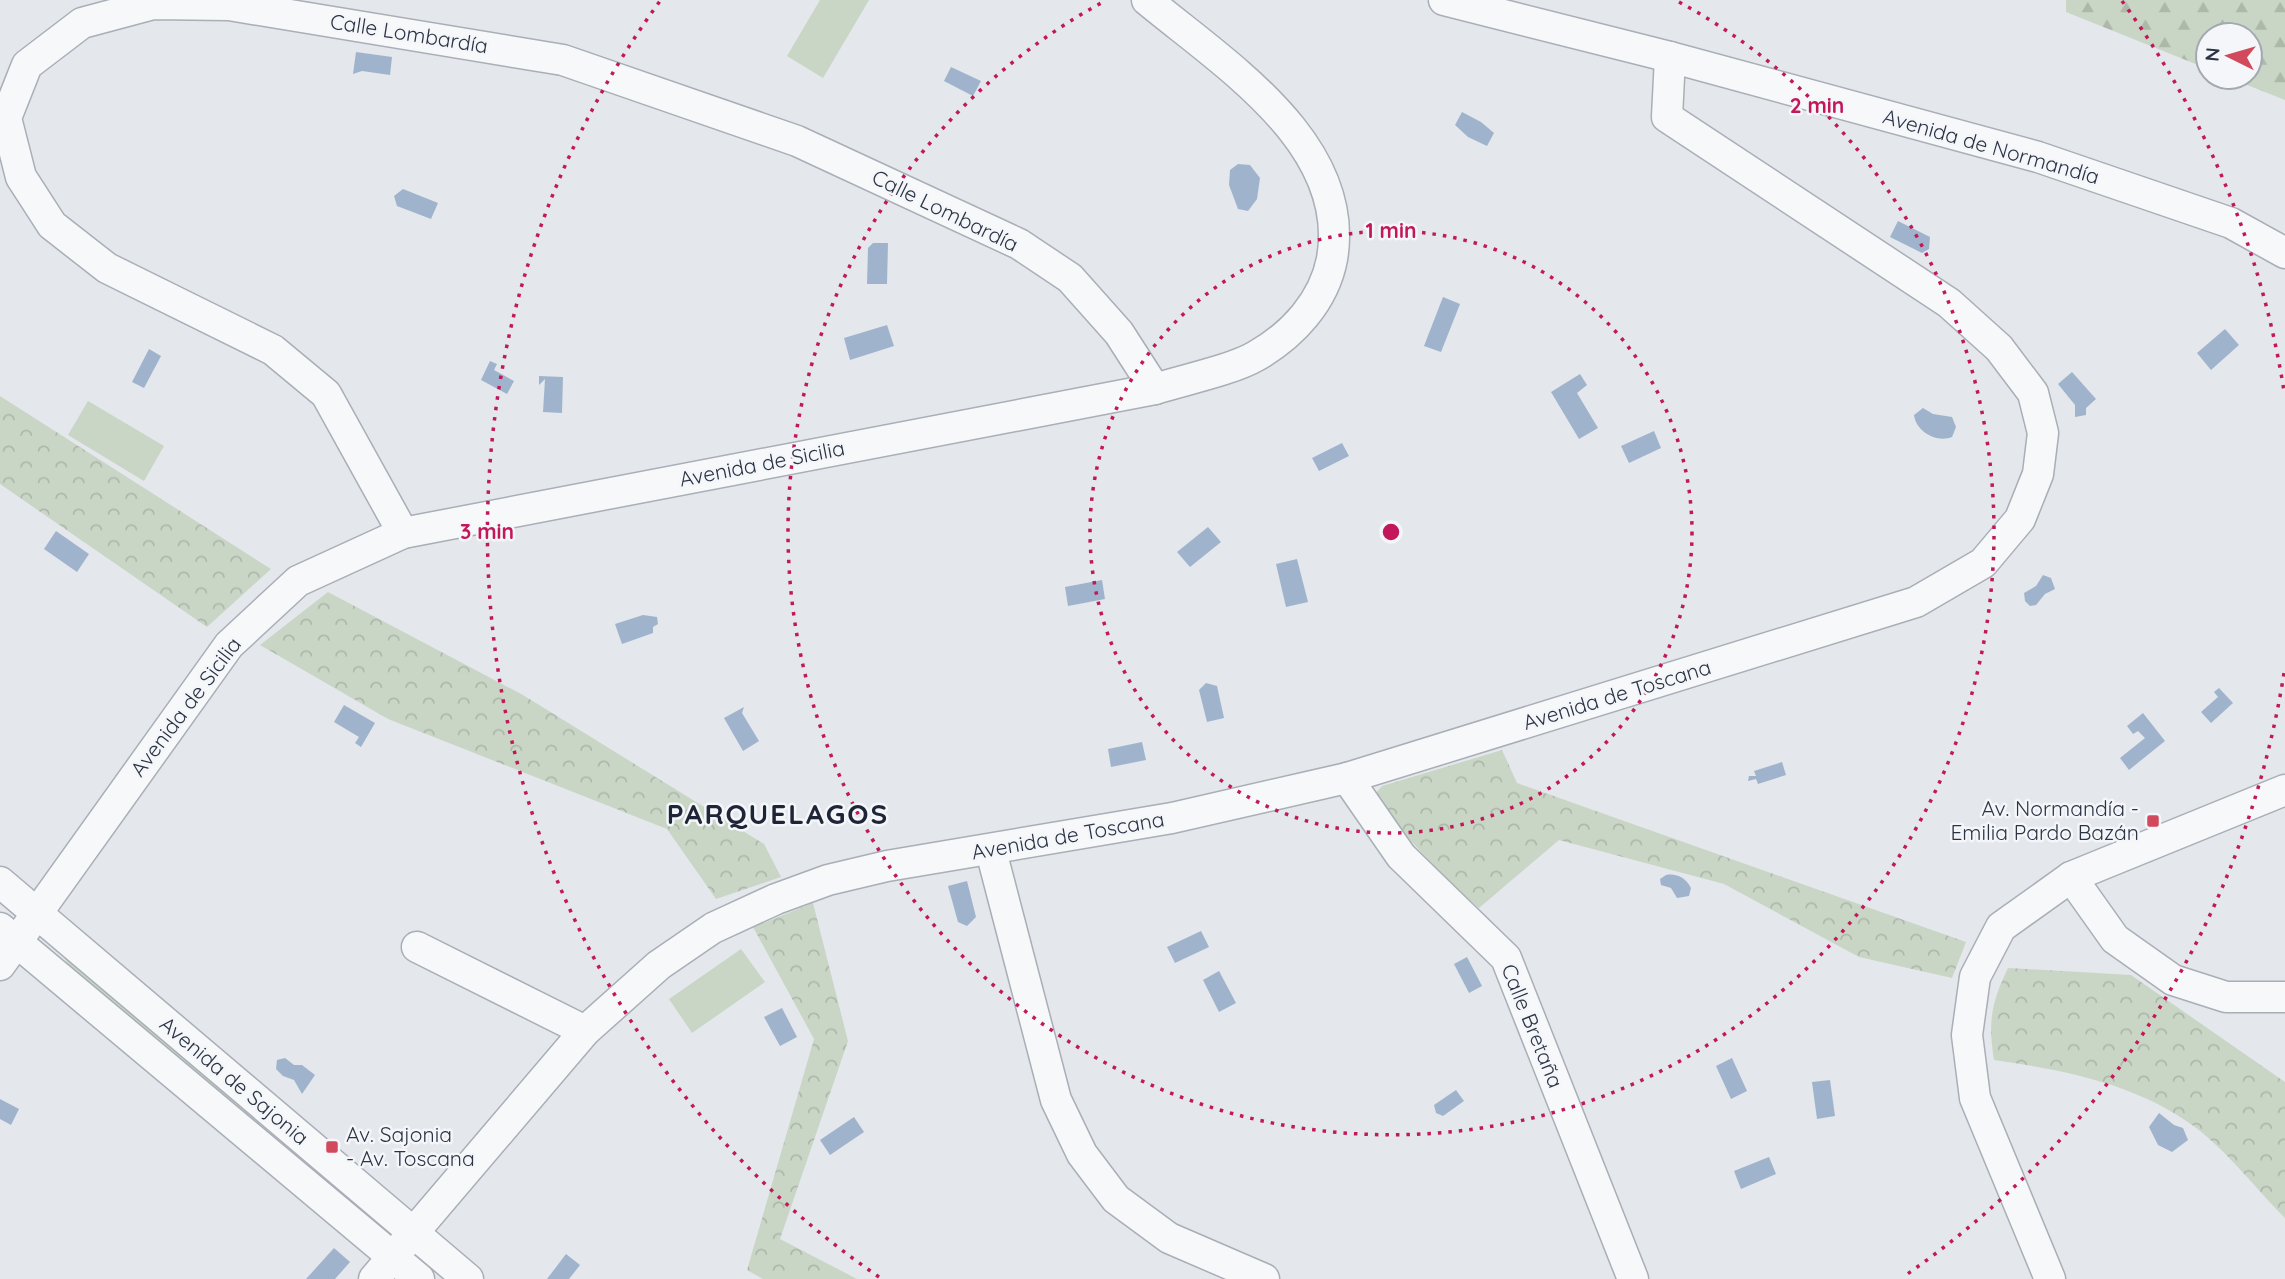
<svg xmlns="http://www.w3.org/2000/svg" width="2285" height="1279" font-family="Quicksand,sans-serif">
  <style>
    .forest { fill: url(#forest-firs) }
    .park { fill: url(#park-crowns) }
    .garden { fill: #c9d6c5 }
    .water { fill: #9fb4cc }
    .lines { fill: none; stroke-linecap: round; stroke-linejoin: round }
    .minor-casing { stroke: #a9aeb7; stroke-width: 33 }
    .minor { stroke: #f7f8fa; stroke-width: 30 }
    .ring { fill: none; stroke: #c2185b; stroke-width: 3.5; stroke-dasharray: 3.5 7 }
    .poi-dot { fill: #d1495b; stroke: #f4f6f9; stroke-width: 2.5 }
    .labels { text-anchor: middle; stroke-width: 5; stroke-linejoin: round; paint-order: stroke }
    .street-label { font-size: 21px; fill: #2b3445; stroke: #f4f6f9 }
    .poi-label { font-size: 21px; fill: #2b3445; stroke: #f4f6f9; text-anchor: end }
    .district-label { font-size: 28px; font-weight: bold; letter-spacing: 2px; fill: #1d2536; stroke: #f4f6f9 }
    .centre { fill: #c2185b; stroke: #f4f6f9; stroke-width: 3.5 }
    .ring-label { font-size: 21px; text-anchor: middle; font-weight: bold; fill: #c2185b; stroke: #f4f6f9; stroke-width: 5; stroke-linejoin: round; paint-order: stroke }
  </style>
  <defs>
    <pattern id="forest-firs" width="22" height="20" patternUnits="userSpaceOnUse" patternTransform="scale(1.75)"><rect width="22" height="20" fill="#c9d6c5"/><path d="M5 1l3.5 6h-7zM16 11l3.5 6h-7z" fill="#adb8ab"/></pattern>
    <pattern id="park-crowns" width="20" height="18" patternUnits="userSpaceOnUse" patternTransform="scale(1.75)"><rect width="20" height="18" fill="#c9d6c5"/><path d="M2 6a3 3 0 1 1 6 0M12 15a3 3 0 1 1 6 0" fill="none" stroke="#adb8ab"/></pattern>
  </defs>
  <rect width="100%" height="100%" fill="#e4e7ec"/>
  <path class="forest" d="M2066 0H2285V100L2227 77H2250V35H2208V69L2066 12Z"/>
  <g class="park">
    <path d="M0 396 271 569 207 627 0 484Z"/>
    <path d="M328 592 523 695 764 844 781 877 716 899 667 829 388 719 260 645Z"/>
    <path d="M1502 750 1517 783 1966 942 1952 978 1859 957 1724 884 1559 840 1479 908C1441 876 1409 840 1377 801L1375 794 1382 786Z"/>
    <path d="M813 903 848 1041 780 1239 857 1279H763L747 1270 814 1039 753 927Z"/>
    <path d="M2008 968 2131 975 2285 1082V1218C2256 1189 2228 1152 2195 1127 2137 1084 2064 1070 1994 1060 1988 1022 1991 1003 2008 968Z"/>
  </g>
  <g class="garden">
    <path d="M820 0H869L823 78 787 56Z"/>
    <path d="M88 401 164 446 144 481 68 435Z"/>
    <path d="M741 949 765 982 692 1033 669 999Z"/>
    <path d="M62 955 377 1220 378 1224 374 1225 70 966Z"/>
  </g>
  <g class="water">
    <path d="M356 52 392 57 390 75 362 71 353 74Z"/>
    <path d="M951 67 981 81 973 96 944 81Z"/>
    <path d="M1462 112 1481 122 1494 133 1487 146 1468 137 1455 125Z"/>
    <path d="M1238 164 1250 165 1260 178 1257 199 1248 211 1238 209 1229 185 1230 170Z"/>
    <path d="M403 189 438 203 431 219 397 206 394 196Z"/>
    <path d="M1898 221 1930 237 1929 249 1922 253 1890 237Z"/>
    <path d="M873 243H888L887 284H867L868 248Z"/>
    <path d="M1443 297 1460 304 1441 352 1424 346Z"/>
    <path d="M887 325 894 346 850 360 844 338Z"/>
    <path d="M2225 329 2239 345 2211 370 2197 353Z"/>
    <path d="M149 349 161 356 144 388 132 382Z"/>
    <path d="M490 361 497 364 494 370 514 381 507 394 481 380Z"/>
    <path d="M2072 372 2096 399 2086 408V415L2075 417V405L2058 384Z"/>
    <path d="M1580 374 1587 385 1577 393 1598 428 1579 439 1551 392Z"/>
    <path d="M539 376 563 377 562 413 543 412 545 379 539 385Z"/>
    <path d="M1923 408 1933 414 1952 417 1956 427 1952 437C1937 443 1916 432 1914 415Z"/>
    <path d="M1654 431 1661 448 1629 463 1621 446Z"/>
    <path d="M1342 443 1349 456 1319 471 1312 458Z"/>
    <path d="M1208 527 1221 542 1190 567 1177 552Z"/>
    <path d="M56 531 89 554 77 572 44 549Z"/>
    <path d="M1297 559 1308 602 1286 607 1276 564Z"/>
    <path d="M2043 575 2051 578 2055 589 2045 594 2036 605 2030 606 2025 601 2024 593 2036 586Z"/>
    <path d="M1102 580 1105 599 1068 606 1065 587Z"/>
    <path d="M643 615 657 617 658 624 653 627V633L622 644 615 624Z"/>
    <path d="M1206 683 1217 686 1224 718 1207 722 1199 690Z"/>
    <path d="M2219 688 2233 703 2211 723 2201 712 2218 697 2214 692Z"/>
    <path d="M344 705 375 723 361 747 355 743 359 737 334 722Z"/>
    <path d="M744 707 742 713 759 741 743 751 724 718Z"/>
    <path d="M2143 713 2165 741 2129 770 2120 758 2145 738 2138 731 2133 734 2127 726Z"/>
    <path d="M1142 742 1146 760 1111 767 1108 749Z"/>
    <path d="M1782 762 1786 775 1758 784 1756 779 1748 781 1749 776H1756L1754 771Z"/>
    <path d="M1666 875C1677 873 1686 878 1691 888L1689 896 1677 898 1671 888 1661 885 1660 879Z"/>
    <path d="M967 881 976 917 967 926 958 922 948 886Z"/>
    <path d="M1201 931 1209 947 1175 963 1167 947Z"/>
    <path d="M1467 957 1482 986 1469 993 1454 964Z"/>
    <path d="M1219 971 1236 1003 1219 1012 1203 980Z"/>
    <path d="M782 1008 797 1037 780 1046 764 1017Z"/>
    <path d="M285 1058 294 1065H302L315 1075 302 1094 294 1080 283 1076 276 1069 277 1060Z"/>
    <path d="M1732 1058 1747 1091 1731 1099 1716 1066Z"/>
    <path d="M1830 1080 1835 1116 1817 1119 1812 1082Z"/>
    <path d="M1456 1090 1464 1101 1443 1116 1436 1113 1434 1105Z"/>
    <path d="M0 1099 19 1109 11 1125 0 1119Z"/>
    <path d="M2159 1113 2174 1125 2183 1128 2188 1140 2172 1152 2158 1145 2149 1127Z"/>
    <path d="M854 1117 864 1132 830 1155 820 1140Z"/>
    <path d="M1769 1157 1776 1174 1741 1189 1734 1171Z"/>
    <path d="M334 1248 350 1262 335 1279H306Z"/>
    <path d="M566 1254 580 1265 569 1279H547Z"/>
  </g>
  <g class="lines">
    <g class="minor-casing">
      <g id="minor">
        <path d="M1444 0 1670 57 2038 157 2231 223 2285 253"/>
        <path d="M403 533 326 394 273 350 107 268 52 225 21 177 6 118 27 65 82 23 153 4 229 5 563 60 797 141 1019 244 1070 278 1119 333 1155 389"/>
        <path d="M1347 778 1401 856 1506 958 1633 1279"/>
        <path d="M991 851 1056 1100 1082 1154 1116 1199 1169 1238 1264 1279"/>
        <path d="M2071 877 2115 939 2173 980 2226 997H2285"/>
        <path d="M0 882 468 1279"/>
        <path d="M0 928 419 1279"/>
        <path d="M417 947 585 1031"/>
        <path d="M0 965 229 645 298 581 403 533 1155 389C1183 380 1232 370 1256 356 1293 335 1324 301 1332 259 1352 144 1224 64 1147 0"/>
        <path d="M374 1279 585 1031 659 965 713 928 776 899 828 880 887 866 1172 818 1347 778 1916 602 1983 563 2020 519 2038 474 2043 433 2033 393 1999 348 1949 303 1667 117 1670 57"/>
        <path d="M2050 1279 1975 1098 1967 1035 1975 977 2001 927 2071 877 2285 790"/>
      </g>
    </g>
    <use href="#minor" class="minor"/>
  </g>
  <g class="ring">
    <circle cx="1391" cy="532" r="301"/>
    <path d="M1679 2A603 603 0 1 1 1103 2"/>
    <path d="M2284 673A904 904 0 0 1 1903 1277M879 1277A904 904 0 0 1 660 1M2122 1A904 904 0 0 1 2284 391"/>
  </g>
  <g class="poi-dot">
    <rect x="2146" y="814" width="14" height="14" rx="3.5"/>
    <rect x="325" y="1140" width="14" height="14" rx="3.5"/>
  </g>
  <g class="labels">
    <g class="street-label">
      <text transform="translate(409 34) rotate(9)" y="7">Calle Lombardía</text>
      <text transform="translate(1991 147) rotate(16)" y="7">Avenida de Normandía</text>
      <text transform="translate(945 211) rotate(26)" y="7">Calle Lombardía</text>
      <text transform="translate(762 464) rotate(-11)" y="7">Avenida de Sicilia</text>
      <text transform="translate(1617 695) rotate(-17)" y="7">Avenida de Toscana</text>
      <text transform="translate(186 707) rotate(-53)" y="7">Avenida de Sicilia</text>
      <text transform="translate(1068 836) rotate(-10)" y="7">Avenida de Toscana</text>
      <text transform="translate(1532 1026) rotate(68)" y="7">Calle Bretaña</text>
      <text transform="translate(234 1081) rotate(40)" y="7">Avenida de Sajonia</text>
    </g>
    <g class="poi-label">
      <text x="2139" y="816">Av. Normandía -<tspan x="2139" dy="24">Emilia Pardo Bazán</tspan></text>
      <text x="346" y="1142" text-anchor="start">Av. Sajonia<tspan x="346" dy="24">- Av. Toscana</tspan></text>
    </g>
    <g class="district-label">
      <text x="778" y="824">PARQUELAGOS</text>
    </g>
  </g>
  <circle cx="1391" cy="532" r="10" class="centre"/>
  <g class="ring-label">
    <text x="1817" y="113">2 min</text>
    <text x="1391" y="238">1 min</text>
    <text x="487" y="539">3 min</text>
  </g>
  <g transform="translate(2229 56) rotate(275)"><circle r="33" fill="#f4f6f9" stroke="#a4a8b1" stroke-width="2"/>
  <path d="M0-5L12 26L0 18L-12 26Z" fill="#d1495b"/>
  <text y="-10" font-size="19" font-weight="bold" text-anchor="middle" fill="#2b3445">N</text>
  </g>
</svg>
